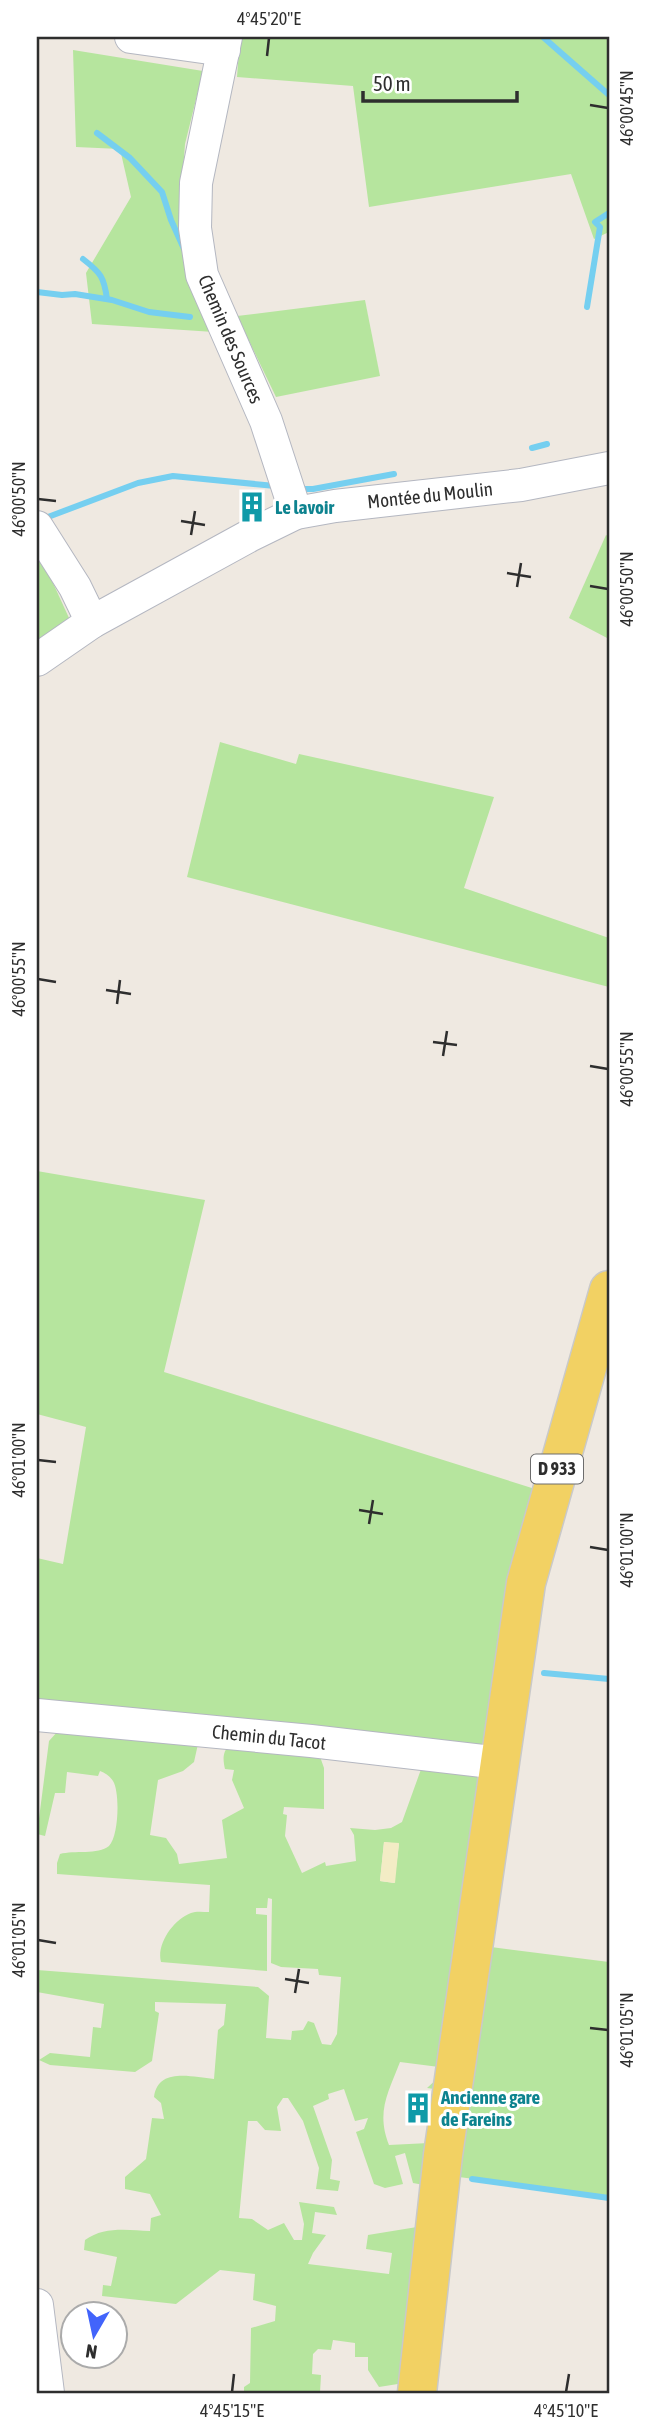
<svg xmlns="http://www.w3.org/2000/svg" width="646" height="2430" font-family="'Asap Condensed',sans-serif">
  <style>
    .green { fill: #b6e59e; fill-rule: evenodd }
    .sand { fill: #f3ecc5 }
    .lines { fill: none; stroke-linecap: round; stroke-linejoin: round }
    .stream { stroke: #75cff0; stroke-width: 6 }
    .minor-casing { stroke: #b4b7c1; stroke-width: 34 }
    .major-casing { stroke: #c9c9c9; stroke-width: 41 }
    .minor { stroke: #fff; stroke-width: 32 }
    .major { stroke: #f2d163; stroke-width: 38 }
    .ticks { fill: none; stroke: #2e2e2e; stroke-width: 2.5 }
    .labels { text-anchor: middle; stroke-width: 6; stroke-linejoin: round; paint-order: stroke }
    .shield { fill: #fff; stroke: #6d6d6d; stroke-width: 2 }
    .shield-label { font-size: 18px; font-weight: bold; fill: #2e2e2e }
    .street-label { font-size: 19px; fill: #2e2e2e; stroke: #fff }
    .culture-label { font-size: 19px; font-weight: bold; fill: #0d838f; stroke: #fff; text-anchor: start }
    .neatline { fill: none; stroke: #2e2e2e; stroke-width: 2.5 }
    .ticks-label { font-size: 18px; text-anchor: middle; fill: #2e2e2e }
  </style>
  <rect width="100%" height="100%" fill="#efe9e1"/>
  <g class="green">
    <path d="M240 37H609V232L594 239 571 174 369 207 353 86 237 77Z"/>
    <path d="M73 50 203 71 185 144 179 227 190 271 214 332 92 324 86 273 131 197 120 149 76 147Z"/>
    <path d="M365 300 380 376 276 397 237 316Z"/>
    <path d="M606 535 609 537V639L569 618Z"/>
    <path d="M37 554 43 561 69 618 37 644Z"/>
    <path d="M220 742 296 764 299 754 494 797 464 888 609 938V987L187 877Z"/>
    <path d="M37 1171 205 1200 164 1372 535 1489 485 1747 351 1730 37 1704V1558L63 1564 86 1427 37 1414Z"/>
    <path d="M58 1731 155 1738 198 1744 194 1762 183 1771 158 1780 150 1835 166 1838 177 1854 179 1864 227 1858 222 1820 244 1808 232 1780 234 1770 225 1769C223 1761 222 1751 230 1745L318 1751 324 1768V1809L284 1807 283 1814 287 1815 285 1836 302 1873 325 1862 326 1866 356 1861 354 1835 350 1828 375 1830 391 1828 402 1822 424 1761 482 1769 487 1779 447 2075 444 2083 434 2089 427 2088 438 2078 439 2067 400 2062C388 2093 376 2112 389 2145L429 2143 424 2185 413 2183 405 2153 395 2156 403 2184 385 2188 374 2184 356 2132 364 2129 368 2118 355 2121 344 2089 328 2094 329 2099 313 2106 332 2160 330 2179 340 2181 338 2191 316 2189 319 2168 303 2121 288 2098H283L277 2107 281 2131 265 2130 257 2121H248L239 2218 252 2219 268 2230 284 2223 294 2240H302L304 2224 299 2202 334 2207 337 2215 315 2212 312 2233 326 2235 313 2253 308 2264 389 2274 392 2253 366 2249 368 2235 417 2227 422 2230 404 2383 379 2387 368 2370V2357H355V2343L333 2340 331 2350 318 2349 313 2354 312 2374 321 2375 320 2393H244V2387L250 2383 251 2328 275 2321 276 2306 253 2300 255 2274 220 2270 176 2304 102 2296 103 2285 111 2286 117 2257 84 2250 85 2240C104 2226 128 2230 150 2231L151 2218 161 2215 150 2194 125 2189V2177L146 2159 152 2118 164 2119 161 2103 154 2097C158 2067 192 2077 214 2079L218 2030 224 2025 226 2004 155 2002V2011L159 2013 152 2061 135 2072 50 2065 39 2060 50 2053 90 2057 93 2027 101 2028 104 2004 37 1992V1970L258 1987 269 1996 266 2038 291 2040 292 2031 303 2030 308 2021 314 2023 322 2044 331 2045 337 2034 341 1977 319 1975 318 1969 281 1967 271 1963 272 1899 268 1898 267 1908H256V1914L267 1915V1971L161 1962C156 1944 174 1919 191 1913 196 1911 203 1912 209 1912L210 1885 57 1874V1863L60 1854C74 1850 98 1855 109 1846 119 1836 120 1792 113 1781 110 1776 105 1773 100 1771L98 1776 67 1772 65 1793H55L45 1836 37 1834 49 1741ZM384 1842 399 1844 394 1883 380 1881Z"/>
    <path d="M491 1947 609 1962V2197L459 2177Z"/>
  </g>
  <path class="sand" d="M384 1842 399 1843 395 1883 380 1881Z"/>
  <g class="lines">
    <g class="stream">
      <path d="M543 37 609 95"/>
      <path d="M97 133 130 158 162 192 171 220 184 249"/>
      <path d="M83 259C101 273 104 277 107 299"/>
      <path d="M37 292 62 295 75 294 112 300 149 312 190 317"/>
      <path d="M587 307 600 227 595 222 609 213"/>
      <path d="M532 448 547 444"/>
      <path d="M301 486 304 489H313L394 474"/>
      <path d="M48 517 138 483 173 476 275 486V484"/>
      <path d="M544 1673 609 1679"/>
      <path d="M472 2179 609 2198"/>
    </g>
    <g class="minor-casing">
      <g id="minor">
        <path d="M131 37 224 50"/>
        <path d="M226 37 196 183 195 228 202 275 266 421 296 513"/>
        <path d="M37 527 75 587 92 622"/>
        <path d="M37 660 92 622 249 536 296 513 335 506 521 485 609 468"/>
        <path d="M37 1715 311 1741 500 1763"/>
        <path d="M37 2305 48 2393"/>
      </g>
    </g>
    <g class="major-casing">
      <path id="major" d="M417 2393 443 2155 526 1583 609 1290"/>
    </g>
    <use href="#minor" class="minor"/>
    <use href="#major" class="major"/>
  </g>
  <path class="ticks" d="M267 56 269 38M590 105 608 108M38 499 56 501M181 521 205 525M191 535 195 511M507 573 531 577M590 586 608 589M517 587 521 563M38 979 56 982M106 990 131 994M117 1004 120 980M433 1042 457 1045M443 1056 447 1031M590 1066 608 1069M38 1460 56 1462M359 1510 383 1514M369 1524 373 1500M590 1547 608 1550M38 1940 56 1943M285 1979 309 1983M295 1993 299 1969M590 2028 608 2030M232 2392 234 2374M566 2392 569 2374"/>
  <defs>
    <g id="building-bare" transform="scale(2.415)"><path d="M-4-6H4V6H1V3H-1V6H-4ZM-2.5-4.3h1.7v1.8h-1.7ZM.8-4.3h1.7v1.8H.8ZM-2.5-1h1.7V.8h-1.7ZM.8-1h1.7V.8H.8Z" fill="#0f9aa8" stroke="#fff" stroke-width="2.5" paint-order="stroke"/></g>
  </defs>
  <g fill-rule="evenodd">
    <use href="#building-bare" x="252" y="507"/>
    <use href="#building-bare" x="418" y="2108"/>
  </g>
  <g class="labels">
    <rect class="shield" x="531" y="1454.5" width="52" height="29" rx="5"/>
    <g class="shield-label">
      <text x="557" y="1475">D 933</text>
    </g>
    <g class="street-label">
      <text transform="translate(231 339) rotate(67)" y="7">Chemin des Sources</text>
      <text transform="translate(430 495) rotate(-6)" y="7">Montée du Moulin</text>
      <text transform="translate(269 1737) rotate(6)" y="7">Chemin du Tacot</text>
    </g>
    <g class="culture-label">
      <text x="275" y="514">Le lavoir</text>
      <text x="441" y="2104">Ancienne gare<tspan x="441" dy="22">de Fareins</tspan></text>
    </g>
  </g>
  <rect width="646" height="2430" fill="none" stroke="#ffffff" stroke-width="77"/>
  <g transform="translate(94 2335) rotate(189)"><circle r="33" fill="#ffffff" stroke="#ababab" stroke-width="2"/>
  <path d="M0-5L12 26L0 18L-12 26Z" fill="#4264fb"/>
  <text y="-10" font-size="19" font-weight="bold" text-anchor="middle" fill="#2e2e2e">N</text>
  </g>
  <path d="M363 91v10h154v-10" fill="none" stroke="#2e2e2e" stroke-width="3.5"/>
  <text x="373" y="91" font-size="21" fill="#2e2e2e" stroke="#ffffff" stroke-width="5" paint-order="stroke">50 m</text>
  <rect x="38" y="38" width="570" height="2354" class="neatline"/>
  <g class="ticks-label">
    <text x="269" y="25">4°45'20"E</text>
    <text transform="translate(627 108) rotate(-90)" y="6">46°00'45"N</text>
    <text transform="translate(19 499) rotate(-90)" y="6">46°00'50"N</text>
    <text transform="translate(627 589) rotate(-90)" y="6">46°00'50"N</text>
    <text transform="translate(19 979) rotate(-90)" y="6">46°00'55"N</text>
    <text transform="translate(627 1069) rotate(-90)" y="6">46°00'55"N</text>
    <text transform="translate(19 1460) rotate(-90)" y="6">46°01'00"N</text>
    <text transform="translate(627 1550) rotate(-90)" y="6">46°01'00"N</text>
    <text transform="translate(19 1940) rotate(-90)" y="6">46°01'05"N</text>
    <text transform="translate(627 2030) rotate(-90)" y="6">46°01'05"N</text>
    <text x="232" y="2417">4°45'15"E</text>
    <text x="566" y="2417">4°45'10"E</text>
  </g>
</svg>
